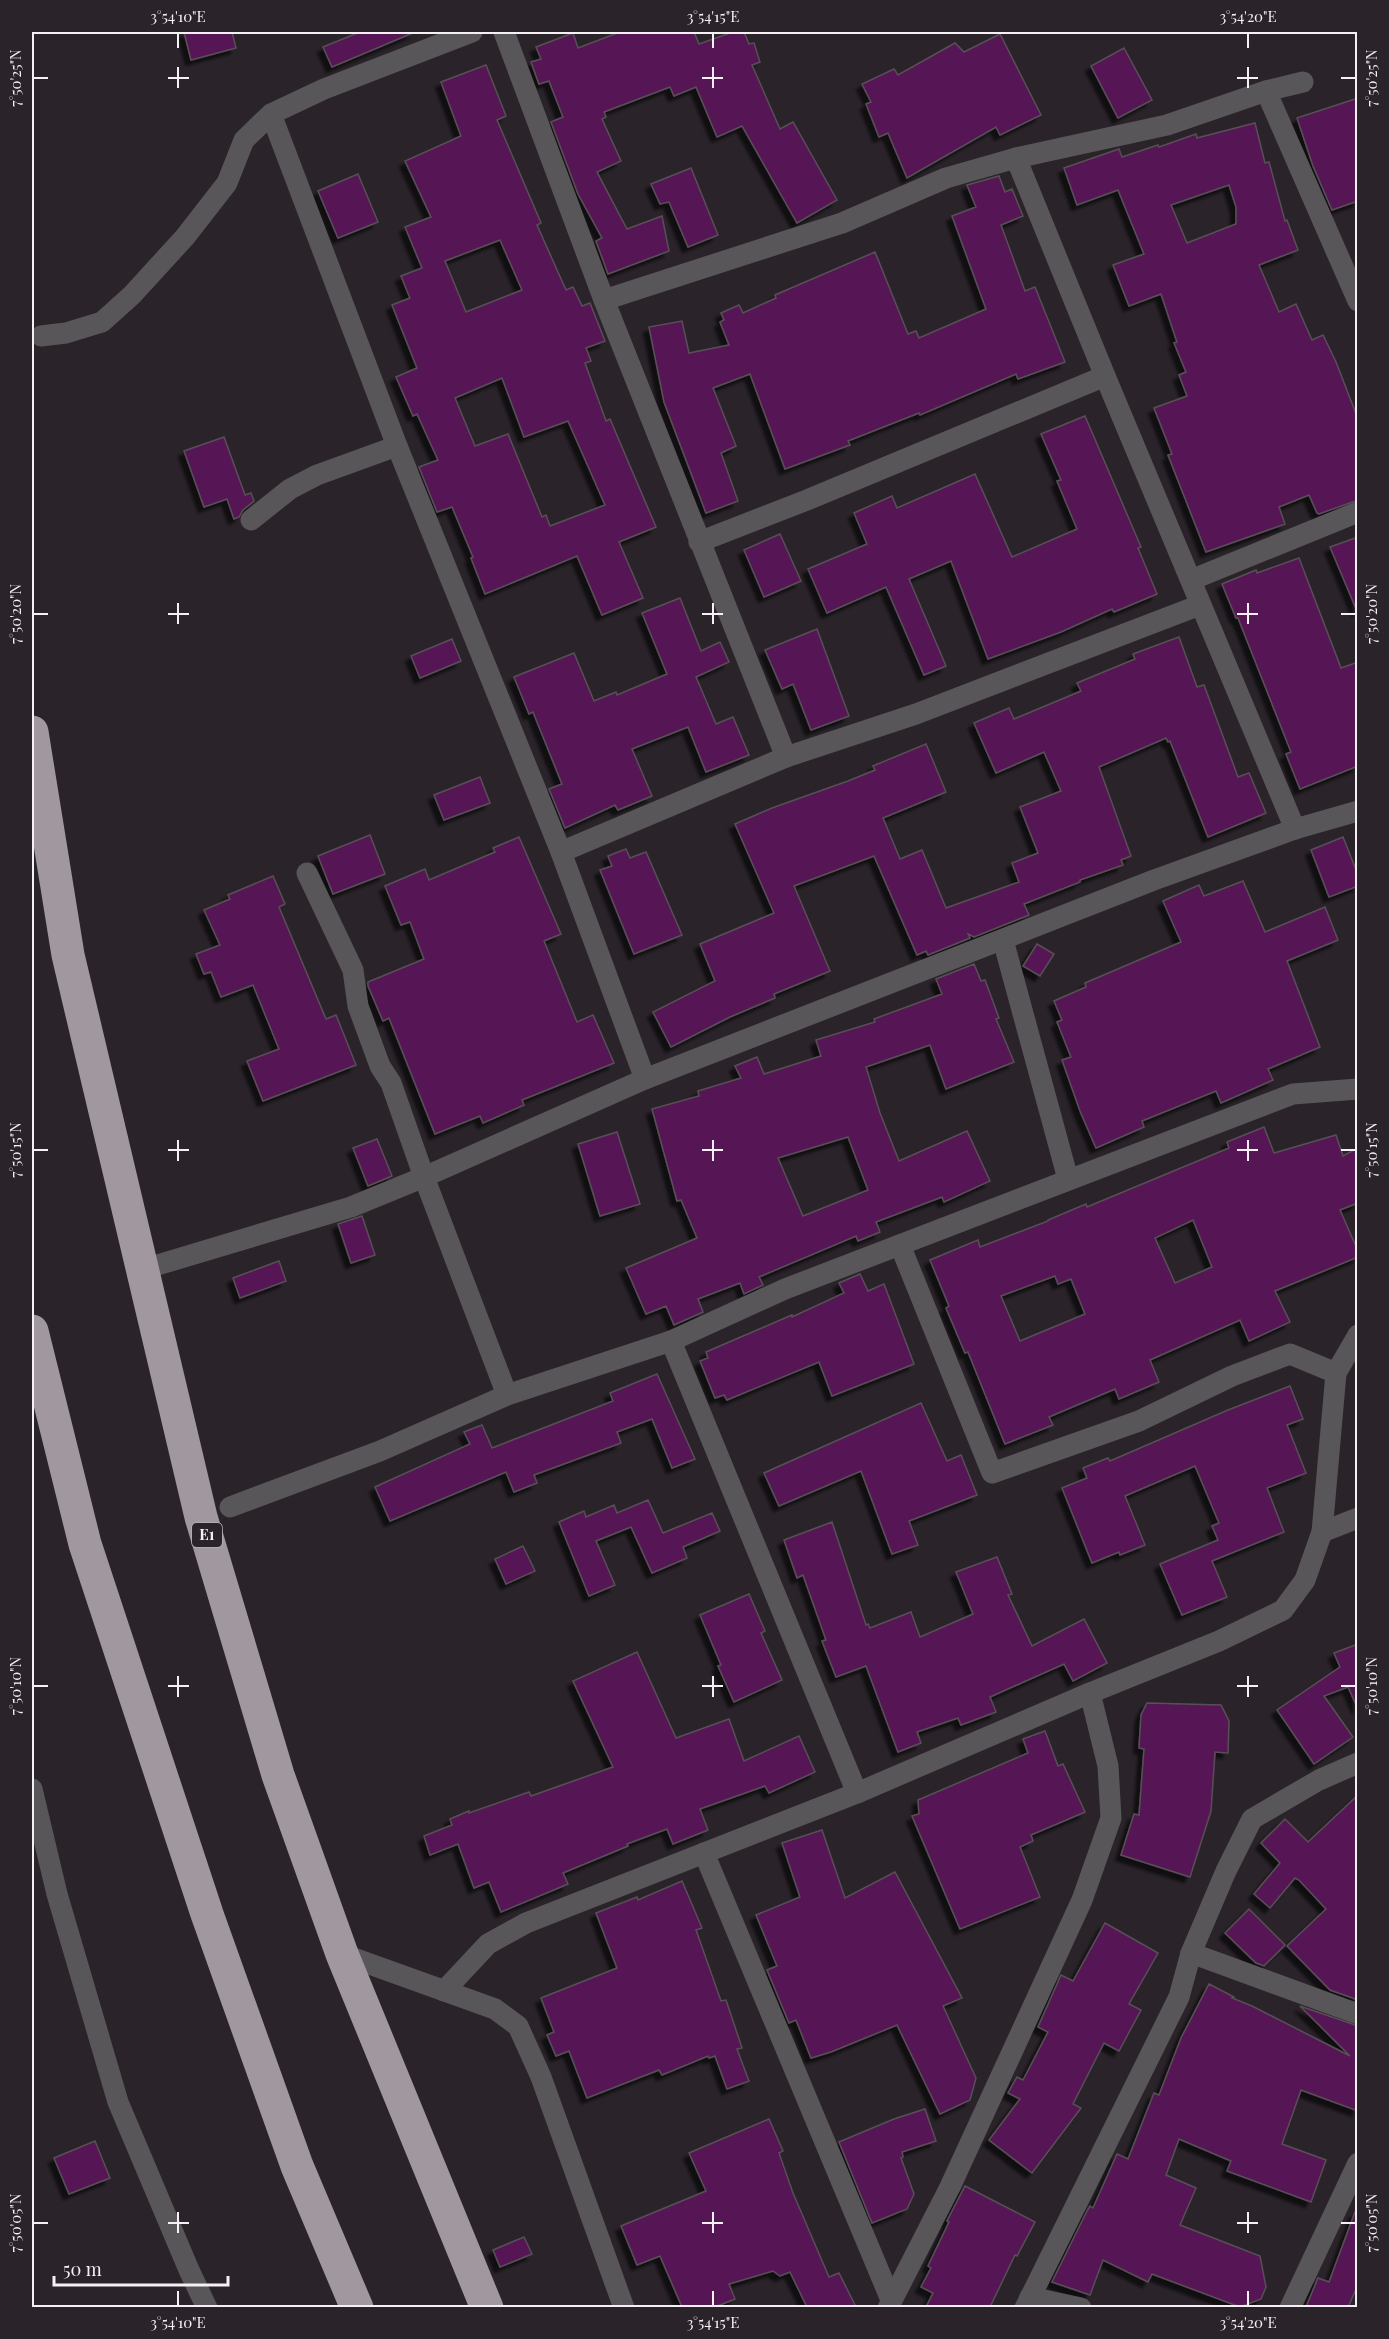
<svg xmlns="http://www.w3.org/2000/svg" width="1389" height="2339" font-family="'Playfair Display',serif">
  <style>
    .building { fill: #571456; stroke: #585057; stroke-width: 1.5; fill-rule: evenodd; filter: url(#shadow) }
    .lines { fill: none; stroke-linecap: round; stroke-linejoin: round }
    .minor { stroke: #595659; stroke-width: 21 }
    .motorway { stroke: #a0979f; stroke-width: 33 }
    .ticks { fill: none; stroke: #f4f0f4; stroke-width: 2 }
    .labels { text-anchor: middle; stroke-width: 4.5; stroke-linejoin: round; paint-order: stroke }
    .shield { fill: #2a242a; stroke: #b7b3b7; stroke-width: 1.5 }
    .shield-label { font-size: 15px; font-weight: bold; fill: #f4f0f4 }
    .neatline { fill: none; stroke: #f4f0f4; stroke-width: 2 }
    .ticks-label { font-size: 15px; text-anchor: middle; fill: #f4f0f4 }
  </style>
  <defs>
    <filter id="shadow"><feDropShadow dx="-5.5" dy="5.5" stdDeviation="1.5" flood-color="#0009"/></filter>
  </defs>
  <rect width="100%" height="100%" fill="#2a242a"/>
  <g class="building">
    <path d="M184 32H232L236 48 191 60Z"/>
    <path d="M360 32H415L332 67 323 47Z"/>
    <path d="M620 32H694L699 44 733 32H744L749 44 754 43 760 62 752 65 780 129 793 122 837 200 797 223 742 126 717 137 696 87 674 96 670 87 604 112 606 117 602 119 621 161 597 172 627 229 662 216 669 251 608 274 596 241 602 238 578 194 551 122 563 117 549 81 539 84 531 62 541 59 536 47 573 33 578 48Z"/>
    <path d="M1000 34 1041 115 1000 135 996 127 907 178 888 133 879 137 866 104 871 102 862 84 894 69 898 75 955 43 964 52Z"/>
    <path d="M1124 48 1152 100 1118 118 1091 66Z"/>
    <path d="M486 65 506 116 497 120 541 223 537 225 566 290 573 287 582 306 590 303 605 341 586 348 591 361 585 363 606 421 610 419 656 527 619 542 643 598 602 615 577 556 485 594 471 558 473 557 452 507 437 512 419 467 438 460 417 414 413 416 396 377 417 368 392 305 410 298 401 276 422 268 405 227 431 217 405 161 461 136 441 82ZM500 240 522 290 466 312 445 261ZM502 378 524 437 568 421 605 505 550 526 546 515 542 517 508 434 475 446 455 398Z"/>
    <path d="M1358 98V201L1332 210 1313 166 1297 118Z"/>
    <path d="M1255 123 1265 163 1269 162 1285 221 1287 220 1298 250 1259 265 1279 312 1296 304 1312 340 1323 335 1336 362 1358 419V500L1319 514 1317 513 1309 495 1279 507 1285 524 1206 552 1168 455 1172 454 1154 408 1187 396 1179 375 1186 372 1174 343 1177 342 1161 294 1129 306 1113 265 1144 254 1118 190 1077 205 1064 168 1119 149 1122 157 1158 145 1159 147 1196 134 1197 138ZM1229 185 1236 207V224L1187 243 1171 205Z"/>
    <path d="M691 168 718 235 688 247 669 202 660 204 651 184Z"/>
    <path d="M358 174 378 222 338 238 318 191Z"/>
    <path d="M999 176 1005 192 1012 189 1023 216 1001 225 1025 291 1035 287 1065 362 1018 379 1016 374 920 415 919 413 848 441 850 445 785 469 750 374 713 388 736 446 721 453 738 501 706 513 664 402 649 327 682 321 689 353 729 345 720 322 724 320 721 313 739 305 743 313 776 298 775 295 875 252 908 334 916 331 919 338 986 309 952 216 976 207 967 185Z"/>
    <path d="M1085 416 1141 547 1138 548 1157 594 1114 612 1112 609 1061 632 988 659 951 561 909 579 946 666 924 675 886 587 827 613 808 569 867 544 854 513 892 496 897 508 975 474 1012 557 1077 529 1057 481 1061 480 1041 434Z"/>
    <path d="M224 437 245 495 251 493 254 501 243 510 239 517 234 519 227 499 204 507 184 451Z"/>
    <path d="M780 534 801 581 764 597 744 550Z"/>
    <path d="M1358 537V611H1357L1330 547Z"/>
    <path d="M1299 558 1341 668 1358 662V766L1300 789 1286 754 1291 752 1238 618H1236L1222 584 1256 570 1257 573Z"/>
    <path d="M680 598 701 651 720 642 729 662 696 677 716 724 733 717 749 755 706 772 688 727 632 749 652 796 618 810 615 805 565 828 549 789 562 784 533 712 529 714 514 677 574 653 594 701 616 692 617 695 667 674 642 613Z"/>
    <path d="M817 629 849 716 811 730 793 684 782 689 765 650Z"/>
    <path d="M1179 637 1197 687 1204 685 1238 777 1249 773 1266 813 1208 837 1170 741 1168 742 1166 738 1099 767 1131 856 1121 860 1123 865 1080 880V882L1024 904 1029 915 974 937 968 934 970 938 928 955 926 951 917 955 874 856 794 886 830 971 774 994 775 998 730 1017 671 1047 653 1012 715 981 700 944 774 913 735 824 772 808 848 781 875 770 873 766 926 744 946 792 883 818 900 859 922 850 946 908 1019 882 1012 863 1038 853 1020 807 1061 791 1044 752 996 773 974 723 1009 708 1014 719 1081 691 1077 683 1135 659 1133 654Z"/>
    <path d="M452 639 461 661 420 678 411 656Z"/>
    <path d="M480 777 490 803 444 820 434 795Z"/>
    <path d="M370 835 385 874 333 894 318 856Z"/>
    <path d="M519 837 561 934 544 941 577 1022 593 1015 614 1063 522 1100 524 1105 483 1123 480 1116 435 1134 389 1018 383 1021 368 986V982L424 959 410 922 401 925 385 886 425 869 429 880 495 852 493 848Z"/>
    <path d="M1343 837 1358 875V886L1329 897 1311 850Z"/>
    <path d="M626 849 630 858 646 852 682 935 634 954 600 870 612 866 608 856Z"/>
    <path d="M273 876 285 904 279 907 326 1019 336 1015 356 1065 263 1101 247 1061 279 1049 253 985 221 997 211 972 204 974 196 954 220 945 204 910 230 899 228 895Z"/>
    <path d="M1243 881 1265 932 1325 907 1338 940 1287 961 1320 1047 1268 1069 1273 1080 1221 1103 1216 1091 1142 1121 1144 1127 1096 1148 1080 1111 1062 1060 1071 1057 1057 1022 1062 1020 1054 1001 1086 987 1085 983 1181 942 1163 901 1199 885 1204 896Z"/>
    <path d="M1037 944 1054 954 1040 976 1023 966Z"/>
    <path d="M974 964 981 981 985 980 999 1018 996 1019 1014 1062 946 1089 930 1045 866 1067 880 1113 899 1161 967 1131 990 1181 944 1202 942 1197 876 1222 880 1232 858 1241 856 1236 759 1277 763 1285 744 1294 740 1283 698 1299 703 1312 674 1325 666 1306 646 1314 626 1268 697 1238 681 1200 677 1201 652 1109 699 1096 698 1091 741 1078 735 1066 757 1057 764 1074 821 1056 816 1040 875 1022 874 1019 942 994 936 979ZM848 1137 868 1190 803 1216 778 1158Z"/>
    <path d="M1264 1127 1274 1153 1336 1135 1343 1156 1358 1148V1203L1340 1210 1358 1251V1257L1275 1291 1290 1322 1249 1341 1240 1320 1150 1360 1159 1382 1119 1399 1115 1389 1049 1417 1053 1425 1005 1444 968 1352 965 1353 946 1308 949 1306 930 1260 978 1240 980 1247 1048 1221V1220L1086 1204 1087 1207 1229 1148 1227 1142ZM1193 1220 1212 1267 1175 1283 1155 1238ZM1055 1276 1058 1284 1071 1279 1085 1314 1020 1341 1001 1296Z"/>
    <path d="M617 1132 640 1204 600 1216 578 1144Z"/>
    <path d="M377 1139 392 1176 368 1186 353 1148Z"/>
    <path d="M362 1216 375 1255 351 1263 338 1224Z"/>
    <path d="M279 1261 286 1281 240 1298 233 1278Z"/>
    <path d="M860 1274 868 1291 884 1284 914 1364 832 1396 819 1362 727 1400 724 1395 715 1398 700 1361 708 1358 706 1352 792 1315V1317L844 1293 839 1283Z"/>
    <path d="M657 1374 695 1459 672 1468 652 1419 617 1432 621 1443 534 1475 537 1483 514 1492 506 1472 390 1521 375 1487 470 1444 464 1432 482 1425 492 1448 613 1401 610 1393Z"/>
    <path d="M1290 1386 1303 1419 1287 1425 1306 1473 1267 1488 1284 1532 1212 1561 1227 1597 1182 1615 1160 1564 1218 1540 1212 1526 1219 1523 1195 1466 1125 1496 1145 1545 1120 1555 1119 1552 1092 1563 1062 1488 1087 1478 1083 1468 1108 1458 1110 1461 1228 1410Z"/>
    <path d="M921 1403 947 1461 961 1455 977 1495 909 1521 918 1545 892 1554 861 1471 779 1506 764 1473Z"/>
    <path d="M648 1500 663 1533 712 1513 720 1531 683 1547 687 1558 652 1573 631 1527 596 1541 615 1585 589 1596 559 1522 584 1511 586 1517 614 1505 617 1513Z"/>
    <path d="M832 1522 866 1625 868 1624 870 1628 911 1612 920 1637 973 1614 956 1572 997 1557 1012 1594 1008 1595 1032 1646 1084 1619 1107 1663 1073 1681 1064 1664 990 1697 996 1712 961 1725 958 1718 917 1732 921 1743 898 1752 866 1666 836 1677 822 1641 826 1640 803 1575 797 1578 784 1540Z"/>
    <path d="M523 1546 535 1571 506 1584 495 1559Z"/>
    <path d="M749 1594 765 1631 761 1633 782 1680 734 1702 718 1666 721 1665 700 1615Z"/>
    <path d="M1358 1644V1709L1348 1687 1324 1696 1353 1737 1314 1764 1277 1710 1340 1667 1334 1653Z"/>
    <path d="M637 1652 676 1738 729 1719 744 1761 799 1736 815 1772 769 1793 765 1786 700 1809 708 1830 673 1844 667 1829 627 1844 628 1846 563 1873 568 1884 501 1912 489 1882 474 1888 458 1844 430 1855 424 1836 452 1825 450 1819 469 1811V1813L529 1792 531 1796 613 1767 573 1681Z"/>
    <path d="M1147 1703 1221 1705 1229 1721 1228 1753 1215 1752 1211 1811 1190 1877 1121 1855 1134 1814 1139 1815 1144 1749 1139 1748 1141 1715Z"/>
    <path d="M1045 1731 1058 1766 1063 1764 1085 1812 1031 1835 1033 1841 1020 1847 1040 1897 960 1929 912 1816 919 1814 918 1800 1028 1753 1023 1739Z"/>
    <path d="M1358 1795V2000L1330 1990 1287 1946 1326 1909 1299 1880 1295 1878 1270 1908 1254 1894 1280 1863 1261 1843 1285 1819 1308 1842Z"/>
    <path d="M822 1830 845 1898 895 1872 962 1998 943 2006 976 2078 970 2100 940 2114 897 2025 831 2052 811 2058 796 2020 789 2023 767 1970 777 1966 756 1915 800 1897 782 1843Z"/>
    <path d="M682 1881 702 1928 696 1930 721 2001 726 2000 742 2048 737 2049 749 2081 727 2089 715 2056 709 2058 708 2056 662 2075 659 2070 587 2098 569 2051 556 2056 547 2035 554 2032 541 1998 617 1968 596 1913 637 1897 638 1900Z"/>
    <path d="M1249 1909 1285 1945 1264 1966 1256 1963 1225 1933Z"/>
    <path d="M1105 1923 1158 1953 1129 2004 1141 2010 1119 2051 1104 2043 1073 2104 1081 2108 1032 2173 989 2140 1020 2099 1008 2093 1017 2077 1023 2080 1048 2032 1038 2027 1061 1975 1073 1981Z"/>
    <path d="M1209 1984 1234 1997 1232 1998 1252 2006 1350 2056 1300 2006 1358 2026V2111L1301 2090 1282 2144 1326 2160 1311 2202 1227 2171 1231 2161 1179 2139 1166 2175 1196 2188 1180 2225 1260 2256 1266 2287 1261 2299 1240 2307 1152 2274 1148 2282 1103 2260 1090 2295 1052 2282 1087 2211 1090 2206 1093 2208 1117 2154 1128 2159 1154 2093 1159 2095 1181 2038Z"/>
    <path d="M925 2109 936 2141 902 2152 903 2157 901 2158 914 2194 907 2209 872 2223 839 2142 894 2119Z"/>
    <path d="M769 2119 783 2151 779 2153 793 2193 829 2277 839 2273 856 2307H807L790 2272 780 2276 773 2271 729 2284 735 2299 715 2307H682L660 2256 637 2265 621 2226 706 2191 689 2153Z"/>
    <path d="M95 2141 110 2178 69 2194 54 2158Z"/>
    <path d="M965 2186 1035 2222 1017 2256 1015 2255 990 2307H926L933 2293 921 2287 931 2268 928 2266 949 2222 947 2221Z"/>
    <path d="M1355 2212H1358V2285L1348 2307H1306L1318 2278 1329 2282Z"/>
    <path d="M524 2237 532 2254 500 2267 493 2250Z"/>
  </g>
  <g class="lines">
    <g class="minor">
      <path d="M504 32 604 300 786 757"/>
      <path d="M1266 91 1358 301"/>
      <path d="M271 114 397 446 561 852 645 1079"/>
      <path d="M1016 158 1105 376 1295 829"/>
      <path d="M604 300 842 223 946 178 1016 158 1167 125 1266 91 1303 82"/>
      <path d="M41 336 66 333 102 322 132 295 185 237 227 183 244 140 271 114 324 89 472 32"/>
      <path d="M251 520 290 489 317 475 397 446"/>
      <path d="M699 542 807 500 1105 376"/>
      <path d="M1191 580 1358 512"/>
      <path d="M561 852 786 757 916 714 1200 605"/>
      <path d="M307 873 353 970 358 1006 380 1066 391 1083 424 1177 507 1395"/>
      <path d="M1003 940 1068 1179"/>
      <path d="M900 1245 992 1473 1139 1421 1232 1376 1290 1354 1336 1373"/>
      <path d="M144 1269 351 1207 424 1177 645 1079 1154 880 1295 829 1358 811"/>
      <path d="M671 1341 857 1793"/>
      <path d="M230 1507 380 1451 507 1395 671 1341 785 1289 1293 1094 1358 1089"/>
      <path d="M1322 1532 1358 1518"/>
      <path d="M32 1789 57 1894 118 2102 189 2270 207 2308"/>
      <path d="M704 1853 891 2300"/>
      <path d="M1191 1953 1358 2014"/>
      <path d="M342 1954 495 2009 518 2026 541 2077 624 2308"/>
      <path d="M444 1991 488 1944 526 1923 857 1793 1090 1693 1219 1641 1283 1610 1305 1580 1322 1532 1336 1373 1358 1335"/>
      <path d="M1030 2297 1081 2308"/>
      <path d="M888 2308 950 2187 1082 1900 1111 1818 1108 1766 1090 1693"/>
      <path d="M1025 2308 1179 1997 1191 1953 1226 1871 1252 1819 1319 1780 1358 1763"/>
      <path d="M1290 2308 1358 2163"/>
    </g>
    <g class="motorway">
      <path d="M32 732 68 955 201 1517 278 1775 342 1954 487 2308"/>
      <path d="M32 1331 85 1544 207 1914 297 2166 357 2308"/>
    </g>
  </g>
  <path class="ticks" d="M178 33V48M713 33V48M1248 33V48M178 67V88M713 67V88M1248 67V88M33 78H48M168 78H189M702 78H723M1237 78H1258M1341 78H1356M178 603V624M713 603V624M1248 603V624M33 614H48M168 614H189M702 614H723M1237 614H1258M1341 614H1356M178 1140V1161M713 1140V1161M1248 1140V1161M33 1150H48M168 1150H189M702 1150H723M1237 1150H1258M1341 1150H1356M178 1676V1697M713 1676V1697M1248 1676V1697M33 1686H48M168 1686H189M702 1686H723M1237 1686H1258M1341 1686H1356M178 2212V2233M713 2212V2233M1248 2212V2233M33 2223H48M168 2223H189M702 2223H723M1237 2223H1258M1341 2223H1356M178 2291V2306M713 2291V2306M1248 2291V2306"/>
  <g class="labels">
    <rect class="shield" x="192" y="1523" width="30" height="24" rx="4.5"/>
    <g class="shield-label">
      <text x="207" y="1540">E1</text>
    </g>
  </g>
  <rect width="1389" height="2339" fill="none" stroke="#2a242a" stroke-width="66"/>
  <path d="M54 2276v9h174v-9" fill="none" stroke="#f4f0f4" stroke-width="3"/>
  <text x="63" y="2276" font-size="18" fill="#f4f0f4" stroke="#2a242a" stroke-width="4.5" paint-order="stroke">50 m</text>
  <rect x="33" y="33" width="1323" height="2273" class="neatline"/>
  <g class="ticks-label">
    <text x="178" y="22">3°54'10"E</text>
    <text x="713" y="22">3°54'15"E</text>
    <text x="1248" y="22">3°54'20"E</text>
    <text transform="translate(16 78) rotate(-90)" y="5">7°50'25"N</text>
    <text transform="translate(1372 78) rotate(-90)" y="5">7°50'25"N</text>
    <text transform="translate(16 614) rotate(-90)" y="5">7°50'20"N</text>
    <text transform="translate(1372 614) rotate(-90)" y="5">7°50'20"N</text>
    <text transform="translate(16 1150) rotate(-90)" y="5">7°50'15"N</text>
    <text transform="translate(1372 1150) rotate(-90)" y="5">7°50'15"N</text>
    <text transform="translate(16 1686) rotate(-90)" y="5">7°50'10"N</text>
    <text transform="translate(1372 1686) rotate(-90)" y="5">7°50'10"N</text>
    <text transform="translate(16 2223) rotate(-90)" y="5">7°50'05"N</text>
    <text transform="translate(1372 2223) rotate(-90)" y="5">7°50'05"N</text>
    <text x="178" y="2328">3°54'10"E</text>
    <text x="713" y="2328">3°54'15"E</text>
    <text x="1248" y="2328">3°54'20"E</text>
  </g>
</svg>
